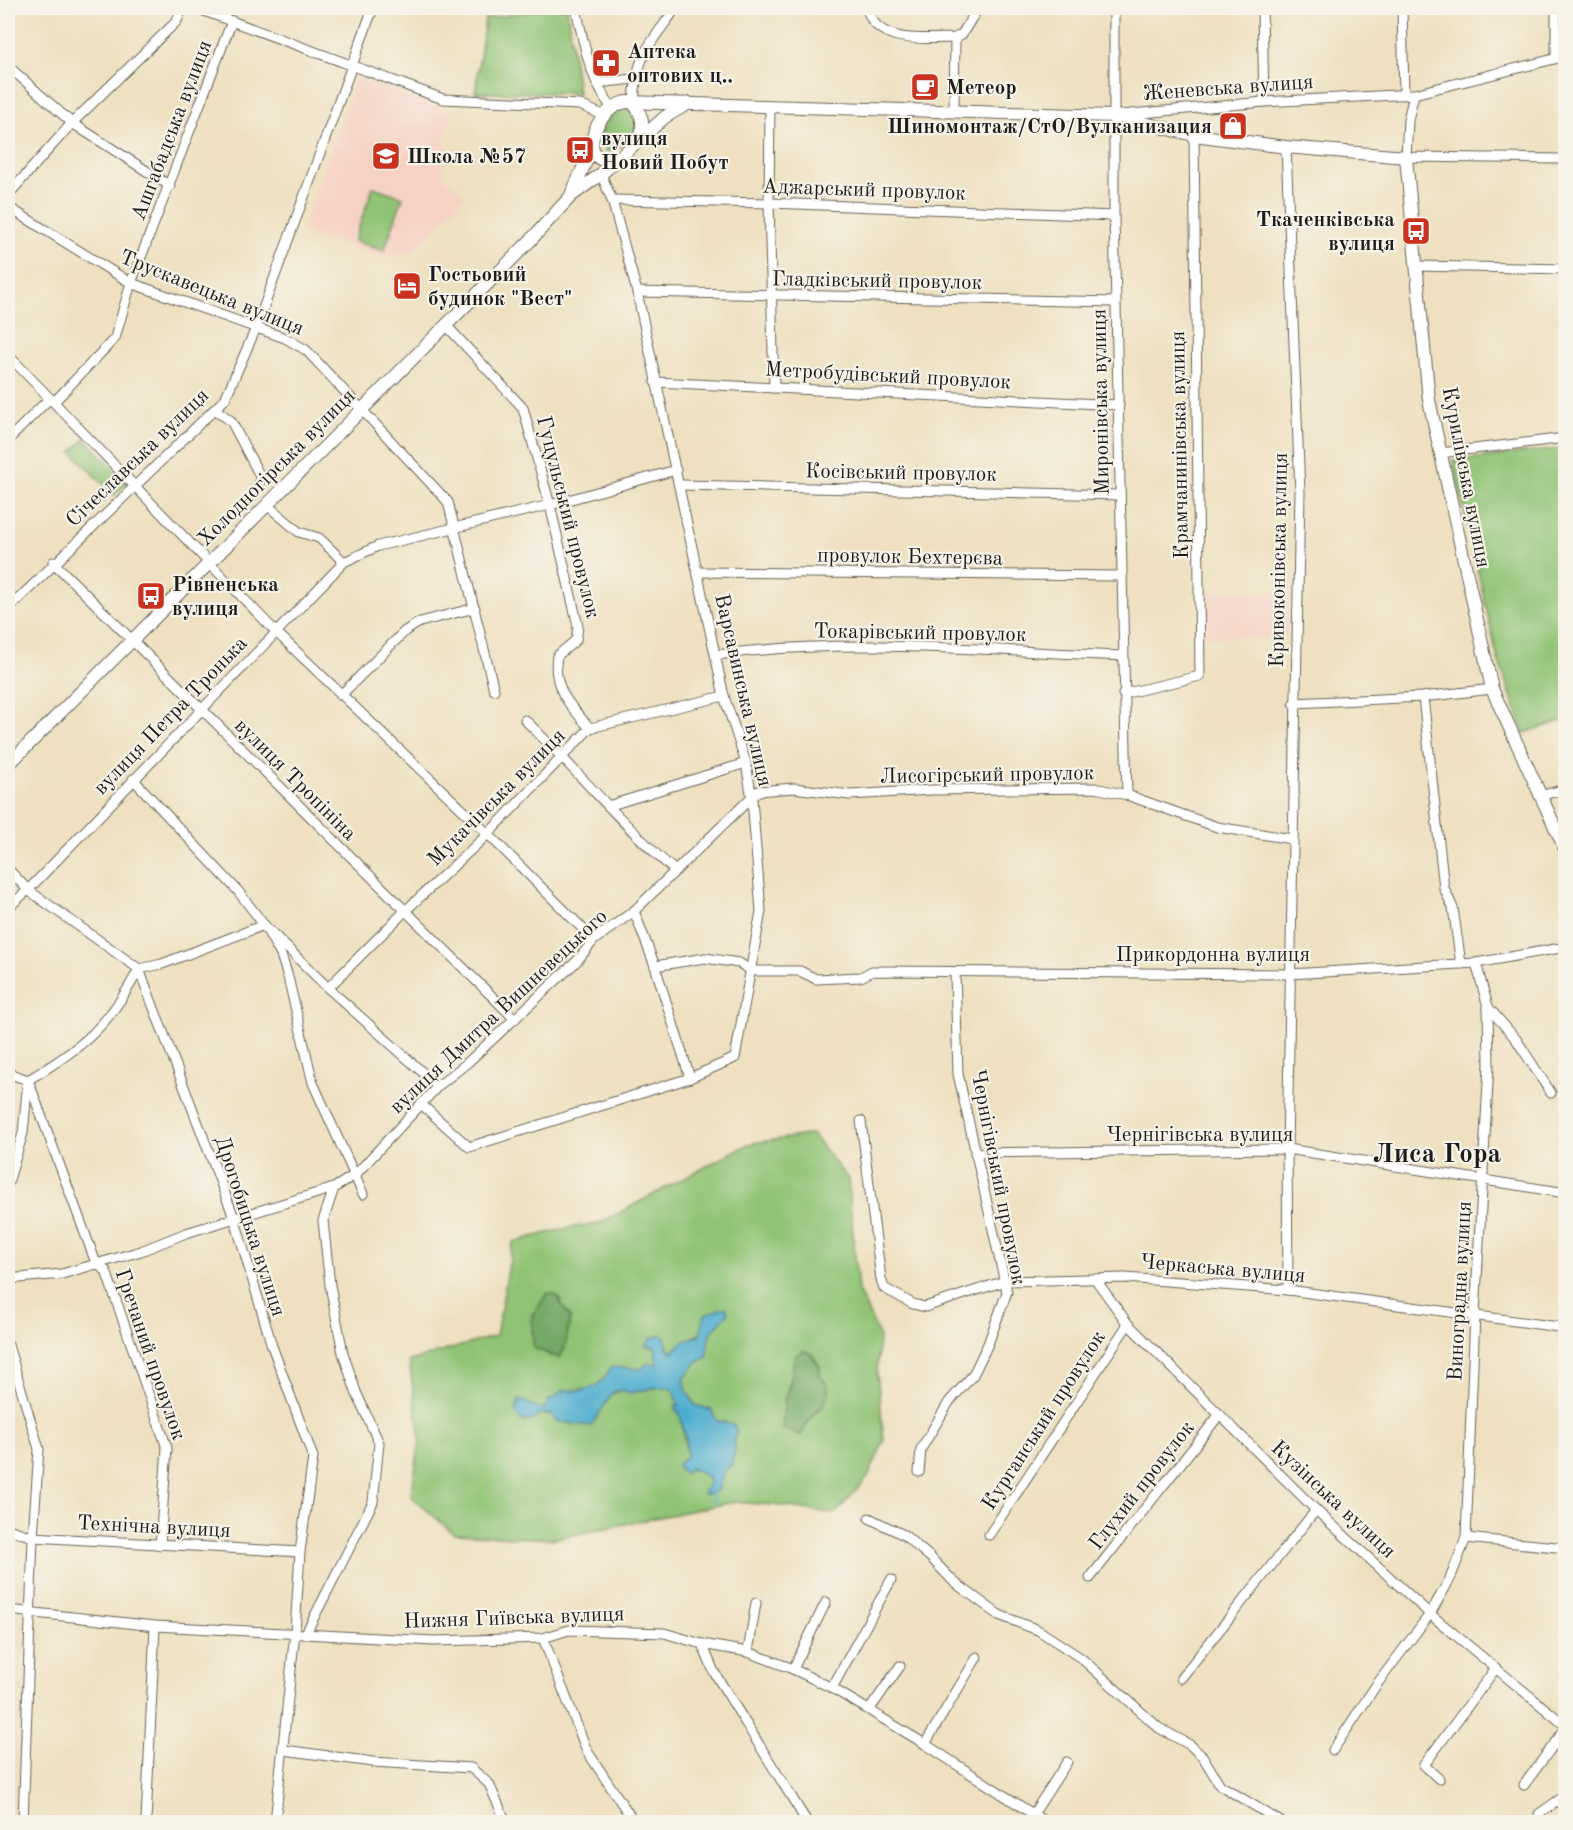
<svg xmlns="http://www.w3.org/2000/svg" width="1573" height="1830" font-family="'Old Standard TT',serif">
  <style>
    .built { fill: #f6d2c4 }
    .green { fill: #90c374; stroke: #567048; stroke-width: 1.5; fill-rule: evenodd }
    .forest { fill: #74a966; stroke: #486241; stroke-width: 1.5 }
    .water { fill: #50aecf; stroke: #366576; stroke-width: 1.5 }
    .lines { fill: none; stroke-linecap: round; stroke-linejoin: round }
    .stream { stroke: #50aecf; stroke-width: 2 }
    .minor-casing { stroke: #666155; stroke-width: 11 }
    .major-casing { stroke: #666155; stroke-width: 14 }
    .minor { stroke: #fff; stroke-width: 9 }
    .major { stroke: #fff; stroke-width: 12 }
    .labels { text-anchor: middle; stroke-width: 4.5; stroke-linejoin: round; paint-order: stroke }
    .poi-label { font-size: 21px; font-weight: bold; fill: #1c1c1c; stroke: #f7f3e8; text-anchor: start }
    .street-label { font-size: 21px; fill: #1c1c1c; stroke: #f7f3e8 }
    .district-label { font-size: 27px; font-weight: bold; fill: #1c1c1c; stroke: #f7f3e8 }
  </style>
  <rect width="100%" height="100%" fill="#f7f3e8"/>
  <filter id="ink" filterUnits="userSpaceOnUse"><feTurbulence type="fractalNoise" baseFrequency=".0167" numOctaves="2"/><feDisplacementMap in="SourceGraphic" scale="12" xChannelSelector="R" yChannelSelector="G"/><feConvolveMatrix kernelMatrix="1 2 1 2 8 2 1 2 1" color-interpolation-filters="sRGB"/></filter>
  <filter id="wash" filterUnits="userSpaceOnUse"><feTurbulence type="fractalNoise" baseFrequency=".008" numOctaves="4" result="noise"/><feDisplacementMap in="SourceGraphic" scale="24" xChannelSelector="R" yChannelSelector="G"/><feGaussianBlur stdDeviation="1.35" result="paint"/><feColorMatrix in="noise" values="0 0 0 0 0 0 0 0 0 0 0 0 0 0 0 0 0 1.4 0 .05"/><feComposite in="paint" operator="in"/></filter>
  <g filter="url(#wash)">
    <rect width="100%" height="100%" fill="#eee0c0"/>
    <g class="built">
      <path d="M356 78 453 112 445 136 444 177 465 196 411 253 382 257 302 230Z"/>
      <path d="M1205 592 1288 593 1287 638 1204 637Z"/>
      <path d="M1559 1409H1565V1478L1556 1477Z"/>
    </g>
    <g class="green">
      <path d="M548 8H567L578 93H475L485 19Z"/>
      <path d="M623 108 634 112C636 117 638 122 637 127 633 136 615 152 606 151L600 143C600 125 609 118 623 108Z"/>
      <path d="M373 187 403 197 384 251 354 241Z"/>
      <path d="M85 439 128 482 114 495 72 452Z"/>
      <path d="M1565 448V720L1524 733 1497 656 1453 461Z"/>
      <path d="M812 1134 848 1179 858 1290 879 1336 877 1373 884 1441 868 1477 835 1514 785 1506 734 1502 552 1539 454 1534 411 1496 420 1440 409 1361 496 1336 513 1242 567 1228 598 1224 748 1144ZM559 1299 570 1318 565 1348 550 1356 534 1342 531 1319ZM718 1325C706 1334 707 1344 707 1357L696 1363 684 1379 687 1392 695 1405 711 1410 717 1421 725 1422 737 1434 734 1437 735 1449 732 1463 724 1471 718 1490 713 1491 705 1488 710 1482 701 1471 680 1468 677 1465 687 1456 678 1399 672 1389 659 1387 629 1393 623 1390 552 1414 515 1412 520 1400 540 1409 547 1407 563 1390 594 1389 617 1370 640 1369 649 1363 657 1364 655 1347H650L668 1345 667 1349 671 1354 684 1341ZM803 1351 811 1353 820 1367V1377L826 1382 825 1406 814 1414 800 1435 784 1400C792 1379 791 1371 803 1351Z"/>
    </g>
    <g class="forest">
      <path d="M548 1293 556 1295 570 1318 565 1348 559 1358 533 1348 532 1315Z"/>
      <path d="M803 1351 811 1353 820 1367V1376C836 1390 827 1401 815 1413 809 1419 805 1428 801 1435L784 1430C780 1411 787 1401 790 1383 792 1373 792 1365 796 1355Z"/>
    </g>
    <path class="water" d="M726 1307 728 1313C713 1331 707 1331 707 1357L696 1363 684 1379 687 1392 695 1405 711 1410 717 1421 734 1425 737 1434 734 1437 735 1449 732 1463 724 1471 718 1490 709 1494H703L709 1482 707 1476 690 1468 684 1474 677 1465 687 1456 686 1439 679 1412 675 1410V1406H679L672 1388 659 1387 629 1393 623 1390 613 1392 591 1426 555 1421 552 1414H539L534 1420 522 1421 515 1412 520 1400 541 1409 546 1407 547 1401 553 1399 563 1390C586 1393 601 1389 611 1367L640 1369 649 1363 657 1364 655 1347 645 1346 653 1337 662 1335 666 1339 667 1349 672 1350V1353L684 1341 700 1335 705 1314Z"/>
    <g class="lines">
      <path class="stream" d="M713 1491V1503"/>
    </g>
  </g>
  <g filter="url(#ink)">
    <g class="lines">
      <g class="minor-casing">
        <g id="minor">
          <path d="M196 8 443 99 580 105 603 115"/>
          <path d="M576 8C583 41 590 79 611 107"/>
          <path d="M867 8C876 46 926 38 955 38L962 34 978 8"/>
          <path d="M1114 8V216L1127 795"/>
          <path d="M1262 8 1264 102"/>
          <path d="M1402 8 1404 95"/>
          <path d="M1556 8V58"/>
          <path d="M8 66 72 123 170 186"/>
          <path d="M597 83 634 79"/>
          <path d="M1414 94 1408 120 1406 157 1566 159"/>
          <path d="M634 104C636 54 649 46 676 8"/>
          <path d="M770 106 769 203 774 388"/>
          <path d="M954 110 955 38"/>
          <path d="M1120 115 1264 102 1414 94 1566 56"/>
          <path d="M1286 147 1300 492 1287 1149 1288 1290"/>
          <path d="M8 195 72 123 177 21 182 8"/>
          <path d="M612 200 769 203 1114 216"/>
          <path d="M8 207 131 283 285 338 306 350 448 502 494 690"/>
          <path d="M1415 266 1566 269"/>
          <path d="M637 292 1116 302"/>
          <path d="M446 325 523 408 550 505 578 626 576 640 557 656C552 688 570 706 590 728"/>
          <path d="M8 355 275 631 488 834 594 940"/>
          <path d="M655 382 1119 405"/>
          <path d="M54 402 115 338 131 283 232 21"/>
          <path d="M216 410 231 421 260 476 259 486"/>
          <path d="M8 440 50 398"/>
          <path d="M1440 453 1566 438"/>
          <path d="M680 485 1120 495"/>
          <path d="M267 505 299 532 319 538 344 562"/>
          <path d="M53 562 515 1019"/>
          <path d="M699 572 1122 576"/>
          <path d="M8 609 225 399 256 328 373 8"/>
          <path d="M716 655C850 637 988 651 1123 656"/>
          <path d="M1123 694 1200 676 1194 135"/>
          <path d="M341 695 405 631 420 622 475 608"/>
          <path d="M1423 697 1444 888 1453 908 1461 964"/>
          <path d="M1294 703 1423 697 1492 689"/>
          <path d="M525 720C576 769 621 824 674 870"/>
          <path d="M133 779 238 891 264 925 328 988 438 1086"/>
          <path d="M1539 796 1566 789"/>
          <path d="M608 806 746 763"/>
          <path d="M8 869 28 890 139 969 235 1220 272 1346 313 1457 300 1552 295 1632 275 1822"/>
          <path d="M8 908 28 890 344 562 378 546 550 505 676 470"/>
          <path d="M634 911 655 966 690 1078"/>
          <path d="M655 966 705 958 739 963 752 971H800L816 979 861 977 872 971 1290 974 1476 963 1566 947"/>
          <path d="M328 988 404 912 488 834 590 728 724 696"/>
          <path d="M1488 1007 1516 1039 1551 1093"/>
          <path d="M8 1073 28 1080 96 1263 106 1271 167 1448 160 1545"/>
          <path d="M421 1104 469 1147 690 1078 735 1058 761 911 752 799 746 763 724 696 637 292 612 200 601 174"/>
          <path d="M861 1121 881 1279 884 1288 913 1304 925 1307 1005 1281 1125 1278 1288 1290 1566 1328"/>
          <path d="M975 1153 1287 1149 1566 1193"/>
          <path d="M8 1183 23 1133 28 1080C82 1048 109 1026 139 969L162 964 264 925 281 955 288 977 313 1083 363 1194"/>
          <path d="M8 1279 62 1274 141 1251 186 1233 334 1188 356 1174 438 1086 467 1063 577 961 594 940 634 911 758 791 794 788 850 795 931 790 1095 788 1127 795 1217 827 1292 839"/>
          <path d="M1096 1280 1128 1324 1316 1510 1430 1614 1566 1726"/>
          <path d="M8 1345 39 1449 33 1537 23 1822"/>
          <path d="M919 1472 921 1449 949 1402 973 1375 988 1344 1007 1292 958 1074 955 973"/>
          <path d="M869 1518 904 1535 930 1557 954 1582 999 1615 1038 1630 1081 1658 1159 1728 1190 1745 1203 1757 1220 1785 1281 1822"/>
          <path d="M8 1529 33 1537 300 1552"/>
          <path d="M989 1535 1128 1324"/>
          <path d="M1466 1538 1566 1548"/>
          <path d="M1090 1578 1220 1414"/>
          <path d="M8 1610 155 1626 434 1641 543 1638 569 1630 664 1633 702 1644 748 1652 793 1669 832 1688 925 1744 1045 1822"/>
          <path d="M306 1633 373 1502 379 1443 356 1392 343 1353 330 1285 323 1221 334 1188"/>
          <path d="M543 1638 587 1751 634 1822"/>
          <path d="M702 1644 714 1672 807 1822"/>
          <path d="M748 1652 756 1603"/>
          <path d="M793 1669 826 1602"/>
          <path d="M1181 1678 1316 1510"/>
          <path d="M832 1688 891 1580"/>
          <path d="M870 1709 900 1666"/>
          <path d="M925 1744 977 1657"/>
          <path d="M284 1750 373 1762 471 1768 489 1784 506 1822"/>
          <path d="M1333 1750 1377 1684 1430 1614 1450 1579 1466 1538 1475 1314 1489 1065 1488 1007 1476 963"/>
          <path d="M1439 1779 1424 1765 1496 1668"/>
          <path d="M1524 1785 1566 1728"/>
          <path d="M1539 1814 1566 1795"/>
          <path d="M1032 1816 1067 1762"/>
          <path d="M146 1822 155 1626"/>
        </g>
      </g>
      <g class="major-casing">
        <g id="major">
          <path d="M634 104C642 115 644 123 641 136"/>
          <path d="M615 162C574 164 595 108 626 102L1114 116 1194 135 1286 147 1406 157 1429 400 1492 689 1566 851"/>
          <path d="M571 195 592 148"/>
          <path d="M8 765 528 243 571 196 601 174 665 117 689 103"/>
        </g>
      </g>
      <use href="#minor" class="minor"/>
      <use href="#major" class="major"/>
    </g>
  </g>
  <defs>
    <g id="pharmacy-square" transform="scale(1.5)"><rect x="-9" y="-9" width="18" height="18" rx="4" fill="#c8321e" stroke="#f7f3e8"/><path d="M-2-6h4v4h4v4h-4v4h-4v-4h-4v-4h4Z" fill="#fff"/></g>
    <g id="cafe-square" transform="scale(1.5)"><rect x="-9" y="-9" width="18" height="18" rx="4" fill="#c8321e" stroke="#f7f3e8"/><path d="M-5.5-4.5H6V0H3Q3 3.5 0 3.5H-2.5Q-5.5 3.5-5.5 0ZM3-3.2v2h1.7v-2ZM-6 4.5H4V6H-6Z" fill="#fff"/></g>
    <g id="shop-square" transform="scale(1.5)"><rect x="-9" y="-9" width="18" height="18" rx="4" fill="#c8321e" stroke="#f7f3e8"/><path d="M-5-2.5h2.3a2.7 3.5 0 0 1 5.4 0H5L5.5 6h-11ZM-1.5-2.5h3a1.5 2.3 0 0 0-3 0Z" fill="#fff"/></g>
    <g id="bus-square" transform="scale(1.5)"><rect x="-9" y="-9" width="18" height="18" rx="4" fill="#c8321e" stroke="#f7f3e8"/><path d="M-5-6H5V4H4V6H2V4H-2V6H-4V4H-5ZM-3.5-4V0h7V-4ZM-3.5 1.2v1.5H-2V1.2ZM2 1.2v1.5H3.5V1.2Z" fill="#fff"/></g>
    <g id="school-square" transform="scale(1.5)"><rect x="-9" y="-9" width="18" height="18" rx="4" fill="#c8321e" stroke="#f7f3e8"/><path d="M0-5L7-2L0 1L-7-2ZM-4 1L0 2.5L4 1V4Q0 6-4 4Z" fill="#fff"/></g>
    <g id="hotel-square" transform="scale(1.5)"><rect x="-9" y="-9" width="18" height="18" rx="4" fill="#c8321e" stroke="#f7f3e8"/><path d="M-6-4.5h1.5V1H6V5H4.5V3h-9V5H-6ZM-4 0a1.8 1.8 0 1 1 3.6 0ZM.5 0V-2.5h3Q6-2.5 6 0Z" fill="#fff"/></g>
  </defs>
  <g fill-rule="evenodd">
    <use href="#pharmacy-square" x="606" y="63"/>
    <use href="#cafe-square" x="925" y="87"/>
    <use href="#shop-square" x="1233" y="126"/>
    <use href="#bus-square" x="580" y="150"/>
    <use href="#school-square" x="386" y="156"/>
    <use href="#bus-square" x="1416" y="231"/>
    <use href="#hotel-square" x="407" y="286"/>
    <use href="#bus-square" x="151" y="596"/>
  </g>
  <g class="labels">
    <g class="poi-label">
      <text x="627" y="58">Аптека<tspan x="627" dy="24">оптових ц‥</tspan></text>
      <text x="946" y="94">Метеор</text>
      <text x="1212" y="133" text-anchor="end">Шиномонтаж/СтО/Вулканизация</text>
      <text x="601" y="145">вулиця<tspan x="601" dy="24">Новий Побут</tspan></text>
      <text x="407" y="163">Школа №57</text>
      <text x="1395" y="226" text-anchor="end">Ткаченківська<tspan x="1395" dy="24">вулиця</tspan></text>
      <text x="428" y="281">Гостьовий<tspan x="428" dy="24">будинок "Вест"</tspan></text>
      <text x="172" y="591">Рівненська<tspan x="172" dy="24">вулиця</tspan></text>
    </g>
    <g class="street-label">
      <text transform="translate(1228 87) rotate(-4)" y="7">Женевська вулиця</text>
      <text transform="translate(171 130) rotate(-69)" y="7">Ашгабадська вулиця</text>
      <text transform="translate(864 189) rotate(2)" y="7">Аджарський провулок</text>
      <text transform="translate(877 280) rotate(1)" y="7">Гладківський провулок</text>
      <text transform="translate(212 292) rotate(22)" y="7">Трускавецька вулиця</text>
      <text transform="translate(888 375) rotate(3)" y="7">Метробудівський провулок</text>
      <text transform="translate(1100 402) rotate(-91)" y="7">Миронівська вулиця</text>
      <text transform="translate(1179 445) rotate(-91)" y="7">Крамчанинівська вулиця</text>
      <text transform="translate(137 457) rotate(-44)" y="7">Січеславська вулиця</text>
      <text transform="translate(276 467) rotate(-45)" y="7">Холодногірська вулиця</text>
      <text transform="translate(901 472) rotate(1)" y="7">Косівський провулок</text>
      <text transform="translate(1467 477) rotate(79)" y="7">Курилівська вулиця</text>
      <text transform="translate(569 517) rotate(76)" y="7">Гуцульський провулок</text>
      <text transform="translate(910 556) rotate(1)" y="7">провулок Бехтерєва</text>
      <text transform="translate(1278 560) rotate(-89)" y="7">Кривоконівська вулиця</text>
      <text transform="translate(920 632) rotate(1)" y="7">Токарівський провулок</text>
      <text transform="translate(744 690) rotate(77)" y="7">Варсавинська вулиця</text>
      <text transform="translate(170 715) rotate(-46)" y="7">вулиця Петра Тронька</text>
      <text transform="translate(987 774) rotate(-1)" y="7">Лисогірський провулок</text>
      <text transform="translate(296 779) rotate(45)" y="7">вулиця Тропініна</text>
      <text transform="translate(496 797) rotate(-45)" y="7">Мукачівська вулиця</text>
      <text x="1213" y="961">Прикордонна вулиця</text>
      <text transform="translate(498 1011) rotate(-43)" y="7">вулиця Дмитра Вишневецького</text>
      <text x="1200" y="1141">Чернігівська вулиця</text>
      <text transform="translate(999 1177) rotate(79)" y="7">Чернігівський провулок</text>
      <text transform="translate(251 1226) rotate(72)" y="7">Дрогобицька вулиця</text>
      <text transform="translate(1223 1268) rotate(5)" y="7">Черкаська вулиця</text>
      <text transform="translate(1459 1291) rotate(-87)" y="7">Виноградна вулиця</text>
      <text transform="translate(151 1354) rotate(71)" y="7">Гречаний провулок</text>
      <text transform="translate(1043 1420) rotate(-57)" y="7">Курганський провулок</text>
      <text transform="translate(1141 1485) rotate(-52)" y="7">Глухий провулок</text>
      <text transform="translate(1334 1499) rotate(43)" y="7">Кузінська вулиця</text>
      <text transform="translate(154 1526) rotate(3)" y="7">Технічна вулиця</text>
      <text transform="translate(514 1617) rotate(-2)" y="7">Нижня Гиївська вулиця</text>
    </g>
    <g class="district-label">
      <text x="1437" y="1162">Лиса Гора</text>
    </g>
  </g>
  <rect width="1573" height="1830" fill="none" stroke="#f7f3e8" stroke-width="30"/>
</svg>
